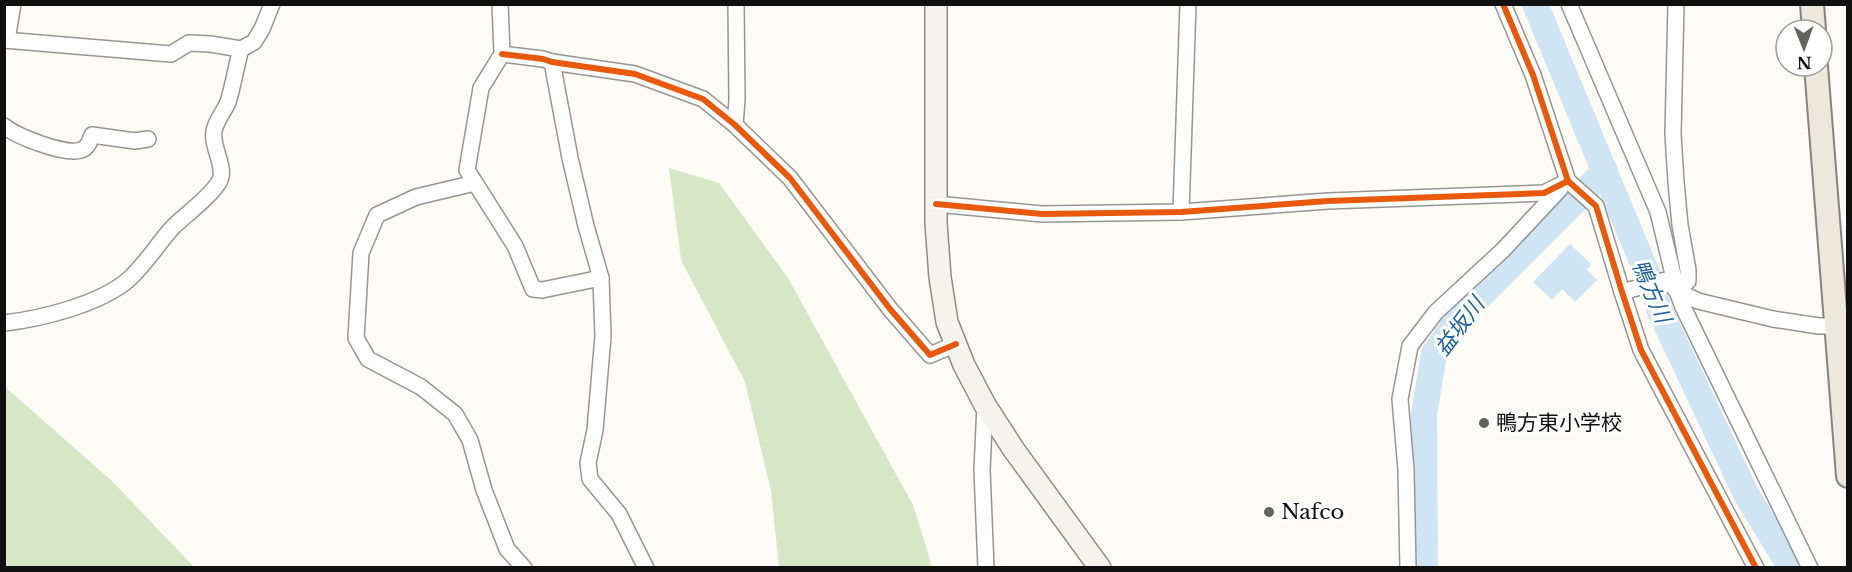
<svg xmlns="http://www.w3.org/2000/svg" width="1852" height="572" font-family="'Libre Baskerville','Noto Sans JP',serif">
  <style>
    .forest { fill: #d6e7c6 }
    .water { fill: #cfe5f4 }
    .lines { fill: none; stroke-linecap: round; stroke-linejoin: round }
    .river { stroke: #cfe5f4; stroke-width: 26 }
    .street-casing { stroke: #969694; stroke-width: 18 }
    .secondary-casing { stroke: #8d8c8a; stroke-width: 24 }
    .primary-casing { stroke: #848381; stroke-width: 26 }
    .street { stroke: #fffefe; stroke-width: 15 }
    .secondary { stroke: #f5f4ec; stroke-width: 21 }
    .primary { stroke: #ece8dc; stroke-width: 22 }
    .cycleway-casing { stroke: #fff; stroke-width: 10 }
    .cycleway { stroke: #e8590c; stroke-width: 6 }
    .poi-dot { fill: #636260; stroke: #fff; stroke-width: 2 }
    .labels { text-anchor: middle; stroke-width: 6; stroke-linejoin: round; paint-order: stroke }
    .poi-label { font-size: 21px; fill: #101010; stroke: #fff; text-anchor: start }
    .water-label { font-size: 22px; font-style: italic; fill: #20629b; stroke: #fff }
  </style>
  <rect width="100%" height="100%" fill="#fcfbf6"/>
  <g class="forest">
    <path d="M669 168 719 183 788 278 913 505 930 559 931 567H779L771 491 745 382 681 260Z"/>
    <path d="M4 386 112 481 194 567H5Z"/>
  </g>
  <path class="water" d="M1570 244 1591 264 1587 270 1597 280 1575 302 1562 289 1552 300 1533 282Z"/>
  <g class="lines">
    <g class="river">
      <path d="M1535 4 1651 283 1659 309 1746 494 1791 568"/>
      <path d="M1425 568 1424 414 1434 354 1460 316 1605 171"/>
    </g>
    <g class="street-casing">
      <g id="street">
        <path d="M500 4 502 54 481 88 467 170 515 246 533 289 542 290 601 278"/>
        <path d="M1503 4 1533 75 1568 181 1596 206 1622 292 1641 350 1756 568"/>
        <path d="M1569 4 1658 212 1677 291 1683 307 1810 568"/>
        <path d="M1676 4 1673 134 1676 182 1680 225 1688 270V281L1677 291"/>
        <path d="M4 40 171 54 189 43 210 44 241 49 254 42 262 29 272 4"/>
        <path d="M7 40 13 4"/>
        <path d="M502 54 543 59 552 62 635 74 703 99 735 125 790 178 890 309 930 355 956 344"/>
        <path d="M552 62 570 158 586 226 601 278 603 336 595 430 588 463 590 479 619 514 646 568"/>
        <path d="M735 125 737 100 736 4"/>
        <path d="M4 126C16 136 66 156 81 150 88 148 90 141 92 135L135 141 148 139"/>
        <path d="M475 183 416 197 377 215 361 253 356 338 368 359 421 387 455 414 470 440 484 490 507 549 524 568"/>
        <path d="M936 204 1042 214 1181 212 1328 201 1544 193 1568 181"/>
        <path d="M1181 212 1188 4"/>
        <path d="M1622 292 1666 280 1677 291 1698 301 1773 319 1819 326H1837"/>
        <path d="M4 323C41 319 100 304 128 280 145 265 157 245 172 228 185 215 213 195 220 180 226 167 211 146 214 131 216 120 224 112 228 102 233 87 236 66 241 49"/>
        <path d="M985 405 982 470 986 568"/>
        <path d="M1408 568 1406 470 1400 399 1410 346 1436 312 1503 250 1560 189"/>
      </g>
    </g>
    <g class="secondary-casing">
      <path id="secondary" d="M936 4V223L940 277 947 322 964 365 985 405 1014 450 1100 568"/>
    </g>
    <g class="primary-casing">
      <g id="primary">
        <path d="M1812 4 1814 30"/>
        <path d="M1816 66 1848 476"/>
      </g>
    </g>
    <use href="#street" class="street"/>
    <use href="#secondary" class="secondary"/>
    <use href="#primary" class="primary"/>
    <g class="cycleway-casing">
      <g id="cycleway">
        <path d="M1503 4 1533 75 1568 181 1596 206 1622 292 1641 350 1756 568"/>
        <path d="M502 54 543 59 552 62 635 74 703 99 735 125 790 178 890 309 930 355 956 344"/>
        <path d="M936 204 1042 214 1181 212 1328 201 1544 193 1568 181"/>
      </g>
    </g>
    <use href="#cycleway" class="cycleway"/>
  </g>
  <g class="poi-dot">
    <circle cx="1484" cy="423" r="6"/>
    <circle cx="1269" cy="512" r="6"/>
  </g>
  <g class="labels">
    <g class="poi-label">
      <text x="1496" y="430">鴨方東小学校</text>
      <text x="1281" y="519">Nafco</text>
    </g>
    <g class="water-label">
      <text transform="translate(1652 291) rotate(67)" y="8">鴨方川</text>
      <text transform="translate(1459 326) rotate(-53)" y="8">益坂川</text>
    </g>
  </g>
  <rect width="1852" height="572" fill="none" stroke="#101010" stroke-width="12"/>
  <g transform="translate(1804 48) rotate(179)"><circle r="28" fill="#ffffff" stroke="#9f9f9f" stroke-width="1.5"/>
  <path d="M0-4.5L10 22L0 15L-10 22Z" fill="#636260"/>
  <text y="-9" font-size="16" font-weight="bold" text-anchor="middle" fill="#101010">N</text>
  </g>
</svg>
